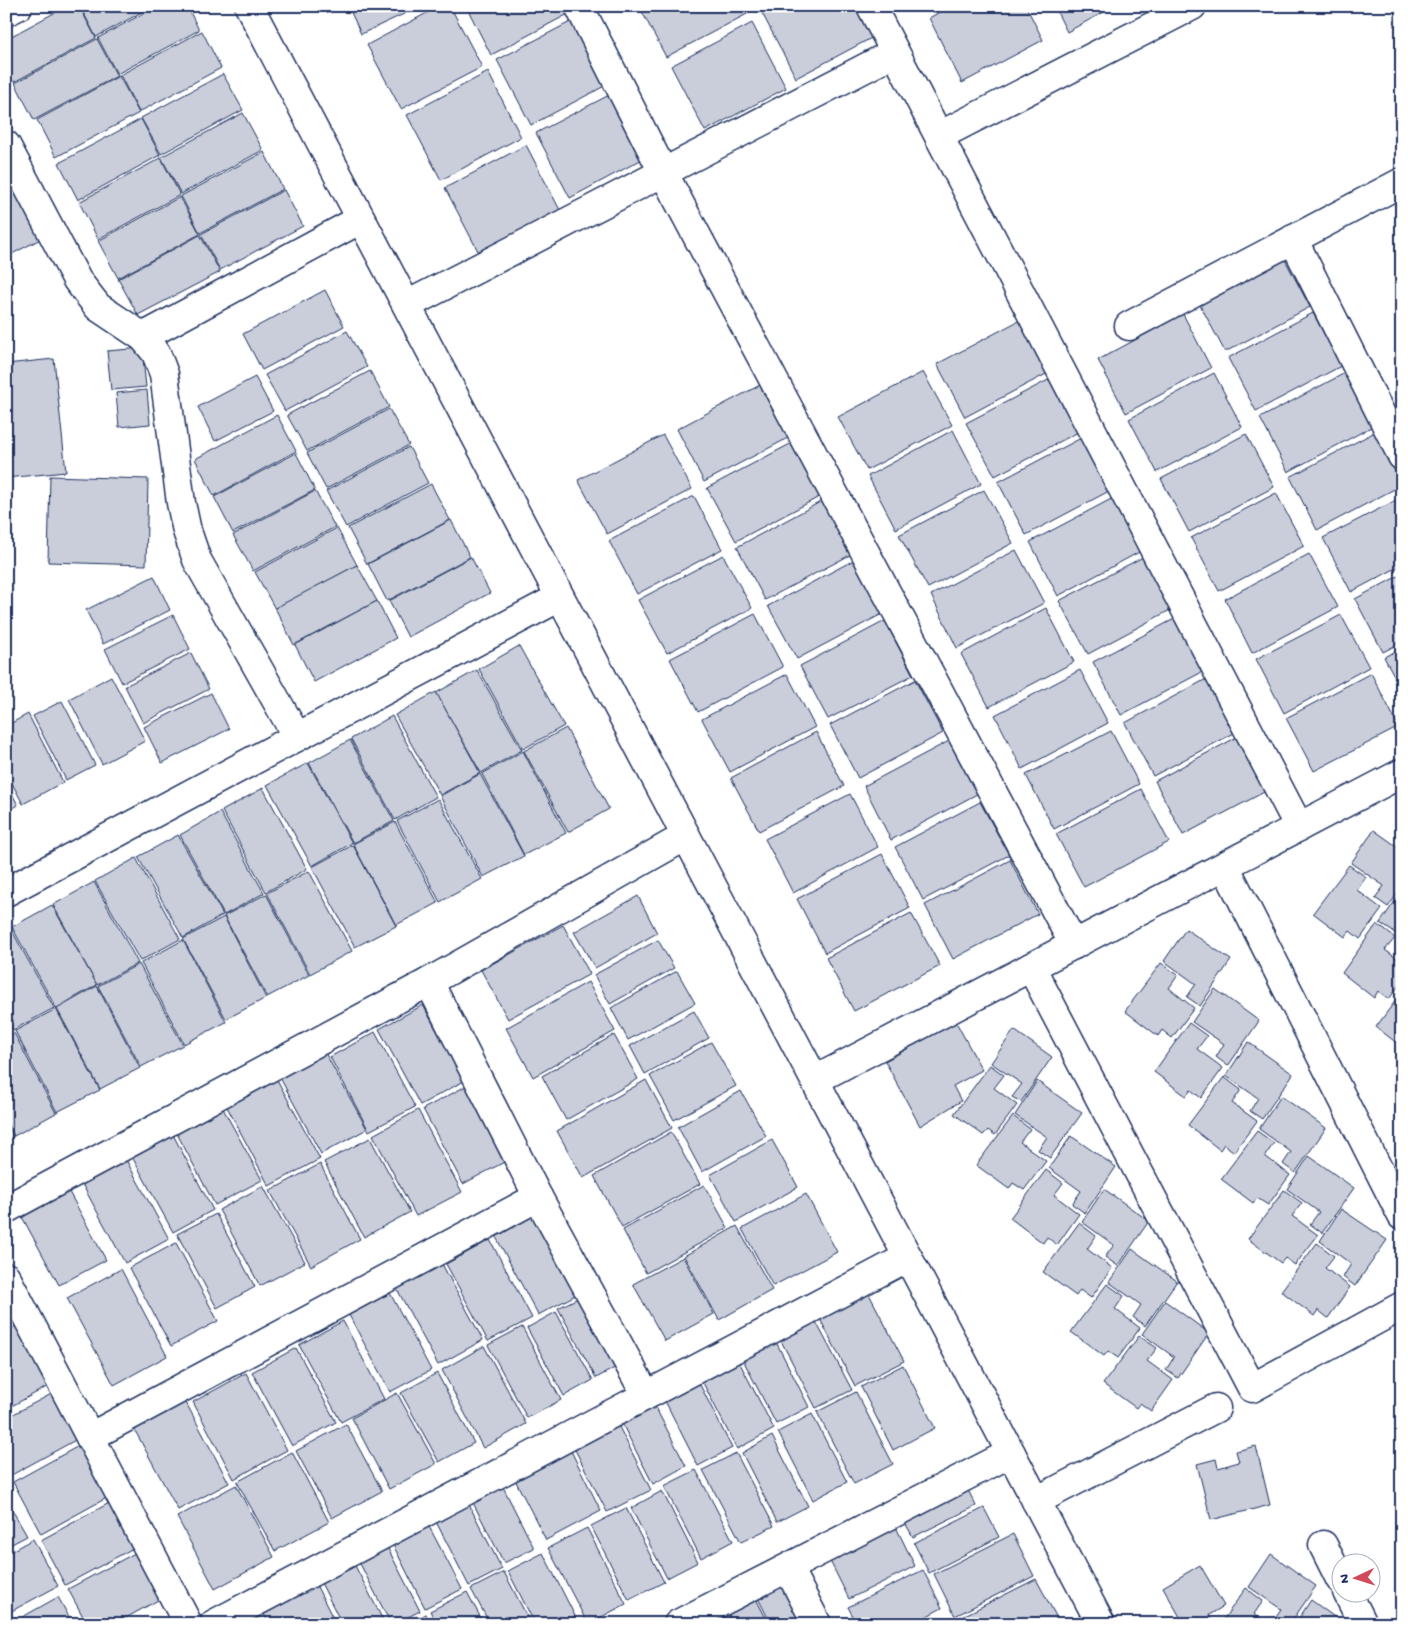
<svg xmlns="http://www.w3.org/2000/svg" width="1408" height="1630" font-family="'Gochi Hand',sans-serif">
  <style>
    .building { fill: #caceda; stroke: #1b2f5e }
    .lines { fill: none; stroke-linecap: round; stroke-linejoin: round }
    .minor-casing { stroke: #1b2f5e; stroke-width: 31 }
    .minor { stroke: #fff; stroke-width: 28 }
  </style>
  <rect width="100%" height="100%" fill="#fff"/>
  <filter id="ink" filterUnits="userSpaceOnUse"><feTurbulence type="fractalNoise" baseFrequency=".02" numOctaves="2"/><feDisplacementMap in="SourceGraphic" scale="10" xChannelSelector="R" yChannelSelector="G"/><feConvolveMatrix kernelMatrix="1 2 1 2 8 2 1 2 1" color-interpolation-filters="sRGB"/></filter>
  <g filter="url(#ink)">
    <g class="building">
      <path d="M67 6H79L96 38 14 82 6 68V39Z"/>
      <path d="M80 6H153L96 37Z"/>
      <path d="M157 6H187L199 30 117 74 98 38Z"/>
      <path d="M348 6H421L361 34Z"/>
      <path d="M440 6H450L482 67 401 109 367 45Z"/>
      <path d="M466 6H569L572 12 491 55Z"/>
      <path d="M639 6H743L747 14 666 57Z"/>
      <path d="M774 6H862L877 35 796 78 762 13Z"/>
      <path d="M951 6H1026L1043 40 962 83 929 18Z"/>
      <path d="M1054 6H1115L1067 32Z"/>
      <path d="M578 18 612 82 531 125 497 60Z"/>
      <path d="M752 23 786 88 705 131 671 66Z"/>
      <path d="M202 31 221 68 139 112 120 75Z"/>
      <path d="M97 39 117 76 34 120 15 83Z"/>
      <path d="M488 72 521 137 441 180 407 115Z"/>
      <path d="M223 74 243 110 161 154 141 118Z"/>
      <path d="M119 76 139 113 56 157 37 120Z"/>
      <path d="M617 91 650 155 570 198 536 133Z"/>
      <path d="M243 113 263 150 181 194 161 157Z"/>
      <path d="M141 119 160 155 78 200 59 163Z"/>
      <path d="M526 145 560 210 479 253 445 188Z"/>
      <path d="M264 152 283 189 200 233 181 196Z"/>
      <path d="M6 158 50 234 12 254 6 242Z"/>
      <path d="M161 158 180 195 98 239 79 202Z"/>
      <path d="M284 190 303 226 220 270 201 234Z"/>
      <path d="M180 197 200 234 118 278 98 241Z"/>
      <path d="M200 235 220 272 138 315 118 279Z"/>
      <path d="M1282 254 1310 307 1225 352 1197 299Z"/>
      <path d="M325 290 344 326 262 370 243 334Z"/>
      <path d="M1313 313 1341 366 1256 411 1228 358Z"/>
      <path d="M1183 314 1211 368 1126 413 1098 360Z"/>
      <path d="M1022 319 1050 372 965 417 937 364Z"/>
      <path d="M347 331 367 367 285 411 265 375Z"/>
      <path d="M142 348 146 387 111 390 107 351Z"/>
      <path d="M54 359 66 472 6 478V364Z"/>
      <path d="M370 371 389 407 307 451 287 415Z"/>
      <path d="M923 372 952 425 867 470 838 417Z"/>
      <path d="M1214 373 1242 427 1157 472 1129 419Z"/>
      <path d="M1345 373 1373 426 1288 472 1260 418Z"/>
      <path d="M255 377 273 411 215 441 198 407Z"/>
      <path d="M1052 378 1080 431 995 476 966 423Z"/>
      <path d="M762 384 790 437 704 482 677 429Z"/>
      <path d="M147 390 150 424 119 427 116 393Z"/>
      <path d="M389 409 409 445 326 489 307 453Z"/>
      <path d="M277 415 296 451 214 496 195 459Z"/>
      <path d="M953 430 981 484 896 529 868 476Z"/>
      <path d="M1375 432 1402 485 1317 530 1290 477Z"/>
      <path d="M1246 434 1274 487 1189 532 1161 479Z"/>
      <path d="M663 435 692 489 607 534 578 480Z"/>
      <path d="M1083 437 1111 490 1026 535 998 482Z"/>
      <path d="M792 443 821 496 736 541 707 488Z"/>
      <path d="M409 447 428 483 346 527 326 491Z"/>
      <path d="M296 453 315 490 233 533 214 497Z"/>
      <path d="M50 476 148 479 146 565 48 562Z"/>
      <path d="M431 484 450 520 367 564 348 528Z"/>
      <path d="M984 490 1013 543 928 588 899 535Z"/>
      <path d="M315 491 335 527 253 571 233 535Z"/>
      <path d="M1276 493 1304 546 1219 591 1191 538Z"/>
      <path d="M694 496 722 549 637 594 609 541Z"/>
      <path d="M1115 497 1143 550 1058 596 1030 542Z"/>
      <path d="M1402 497V565L1351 592 1323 538Z"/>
      <path d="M822 501 850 555 765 600 737 547Z"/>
      <path d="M451 520 470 557 387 601 368 564Z"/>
      <path d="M337 528 357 565 275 609 255 572Z"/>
      <path d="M1016 550 1044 603 957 648 931 595Z"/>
      <path d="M1309 554 1338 607 1252 653 1225 599Z"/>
      <path d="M723 555 752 608 667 653 638 600Z"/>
      <path d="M1145 556 1172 609 1088 654 1059 601Z"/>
      <path d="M471 557 490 593 408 637 389 601Z"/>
      <path d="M854 560 882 614 797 659 768 606Z"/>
      <path d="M357 565 377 601 294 645 275 608Z"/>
      <path d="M1402 574V642L1383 652 1355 599Z"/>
      <path d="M154 576 170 610 103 644 86 610Z"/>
      <path d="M377 601 396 638 314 682 295 645Z"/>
      <path d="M1046 608 1074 662 989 707 961 654Z"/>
      <path d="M755 614 783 667 698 712 670 659Z"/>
      <path d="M173 615 190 649 122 683 105 649Z"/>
      <path d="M1341 615 1369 667 1284 713 1256 659Z"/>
      <path d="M1178 617 1206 670 1121 715 1093 662Z"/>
      <path d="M885 621 913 675 828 719 800 666Z"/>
      <path d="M519 646 564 726 523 749 479 669Z"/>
      <path d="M1402 648V690L1384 657Z"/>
      <path d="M191 653 209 689 143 723 125 686Z"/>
      <path d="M477 670 522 750 481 773 436 693Z"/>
      <path d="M1080 670 1108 723 1022 769 995 715Z"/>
      <path d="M1371 673 1399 727 1314 771 1286 718Z"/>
      <path d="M787 674 815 727 730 772 702 719Z"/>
      <path d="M111 676 145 741 102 764 69 699Z"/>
      <path d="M1210 677 1238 731 1153 776 1125 723Z"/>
      <path d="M915 680 943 733 858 778 830 725Z"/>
      <path d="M436 692 480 773 440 795 395 715Z"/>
      <path d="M211 693 229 729 162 763 144 727Z"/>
      <path d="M62 701 95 765 66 780 33 716Z"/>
      <path d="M28 714 63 782 23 804 6 772V726Z"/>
      <path d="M392 716 436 797 395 820 351 739Z"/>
      <path d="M566 728 609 809 568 832 524 751Z"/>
      <path d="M1111 731 1139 784 1054 829 1026 775Z"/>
      <path d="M816 732 844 786 759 831 731 778Z"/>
      <path d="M1239 736 1268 790 1183 835 1155 781Z"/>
      <path d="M350 740 394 821 353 843 309 763Z"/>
      <path d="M949 741 977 794 891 840 864 786Z"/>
      <path d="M523 751 566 833 524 855 482 774Z"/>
      <path d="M308 763 352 843 312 866 267 785Z"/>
      <path d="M480 774 524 856 483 877 440 796Z"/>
      <path d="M6 782 18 805 6 811Z"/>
      <path d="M263 788 307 869 266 892 222 811Z"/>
      <path d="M1141 789 1169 842 1084 887 1056 834Z"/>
      <path d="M850 794 878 847 793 893 765 839Z"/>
      <path d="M438 799 482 879 440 902 397 821Z"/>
      <path d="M980 802 1009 855 923 900 895 847Z"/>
      <path d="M220 812 264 893 224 915 180 835Z"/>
      <path d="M395 822 438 903 396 925 353 844Z"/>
      <path d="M1374 830 1402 850V887L1388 907 1375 898 1384 886 1351 863Z"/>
      <path d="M178 835 223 915 183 938 138 857Z"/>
      <path d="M353 845 396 926 355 947 312 867Z"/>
      <path d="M882 854 910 908 825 953 797 899Z"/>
      <path d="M136 858 180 939 140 961 95 881Z"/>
      <path d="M1010 860 1038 914 953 959 925 905Z"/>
      <path d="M1349 865 1366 877 1357 890 1382 909 1360 939 1350 931 1345 937 1313 913Z"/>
      <path d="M309 871 352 951 310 974 267 893Z"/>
      <path d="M94 882 138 963 97 985 53 905Z"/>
      <path d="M1402 891V938L1380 923Z"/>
      <path d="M266 894 309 975 267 997 224 916Z"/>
      <path d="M638 896 657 933 595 968 574 932Z"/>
      <path d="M52 905 97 985 56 1008 12 927Z"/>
      <path d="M911 913 940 966 854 1011 826 958Z"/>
      <path d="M224 917 266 998 226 1019 183 939Z"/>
      <path d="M1377 924 1395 938 1385 950 1402 962V982L1389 999 1378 991 1374 998 1342 973Z"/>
      <path d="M563 925 590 974 508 1019 481 970Z"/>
      <path d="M10 927 54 1008 13 1030 6 1018V929Z"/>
      <path d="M1186 929 1231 960 1200 1006 1187 997 1196 984 1164 961Z"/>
      <path d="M183 940 226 1022 184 1044 141 963Z"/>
      <path d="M658 940 674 968 610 1004 594 975Z"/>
      <path d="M1161 963 1178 975 1169 988 1194 1008 1172 1038 1162 1030 1158 1036 1125 1011Z"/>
      <path d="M139 964 183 1045 141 1067 98 986Z"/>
      <path d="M677 971 695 1003 628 1040 611 1008Z"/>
      <path d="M588 982 615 1031 533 1077 506 1028Z"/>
      <path d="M97 986 140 1068 100 1089 57 1009Z"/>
      <path d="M1215 989 1259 1021 1228 1066 1216 1057 1224 1044 1192 1022Z"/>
      <path d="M1402 992V1047L1376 1027Z"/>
      <path d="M423 1005 464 1081 420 1105 379 1029Z"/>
      <path d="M56 1009 100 1090 57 1112 15 1031Z"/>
      <path d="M694 1011 709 1038 645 1074 630 1046Z"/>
      <path d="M956 1022 982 1070 953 1086 961 1101 920 1126 885 1061Z"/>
      <path d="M1189 1023 1207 1036 1197 1049 1223 1068 1201 1098 1191 1090 1186 1096 1154 1072Z"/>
      <path d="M1014 1030 1052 1057 1021 1102 1012 1097 1022 1084 991 1063Z"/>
      <path d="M375 1032 415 1107 369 1131 330 1057Z"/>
      <path d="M14 1033 56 1113 14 1136 6 1121V1036Z"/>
      <path d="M614 1035 638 1079 566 1120 542 1076Z"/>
      <path d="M711 1042 736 1086 674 1120 650 1076Z"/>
      <path d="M1248 1042 1293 1074 1262 1119 1250 1111 1258 1098 1226 1076Z"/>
      <path d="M323 1049 367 1129 321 1154 278 1074Z"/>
      <path d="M990 1065 1004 1075 994 1088 1017 1105 995 1135 988 1130 983 1135 954 1114Z"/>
      <path d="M275 1076 320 1159 269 1186 225 1103Z"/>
      <path d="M1224 1077 1241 1090 1232 1103 1257 1121 1234 1152 1224 1144 1220 1150 1188 1125Z"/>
      <path d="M646 1080 672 1128 583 1178 557 1131Z"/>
      <path d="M1037 1081 1082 1113 1050 1158 1038 1150 1047 1137 1015 1115Z"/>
      <path d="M470 1084 510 1159 463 1184 423 1109Z"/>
      <path d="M741 1091 766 1136 702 1172 678 1127Z"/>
      <path d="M1281 1096 1326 1128 1295 1173 1283 1164 1291 1152 1259 1129Z"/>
      <path d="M220 1103 262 1180 215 1205 174 1128Z"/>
      <path d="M418 1110 462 1192 416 1216 373 1135Z"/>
      <path d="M1013 1116 1030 1129 1020 1142 1046 1161 1024 1190 1013 1183 1009 1189 976 1165Z"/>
      <path d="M6 1123 14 1136 6 1140Z"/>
      <path d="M171 1131 213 1210 173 1232 130 1153Z"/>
      <path d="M1257 1131 1274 1143 1265 1156 1290 1175 1268 1205 1257 1198 1253 1203 1221 1179Z"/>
      <path d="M671 1132 700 1184 622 1227 594 1176Z"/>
      <path d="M1071 1136 1116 1167 1085 1213 1072 1204 1081 1191 1049 1168Z"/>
      <path d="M370 1138 410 1212 364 1237 324 1162Z"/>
      <path d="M772 1140 798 1187 736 1222 710 1175Z"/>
      <path d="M1309 1156 1354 1188 1322 1233 1310 1224 1319 1212 1287 1189Z"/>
      <path d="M125 1158 169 1239 125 1263 81 1182Z"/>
      <path d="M320 1164 360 1239 311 1266 270 1191Z"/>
      <path d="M1046 1170 1063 1183 1054 1195 1079 1214 1057 1245 1047 1237 1043 1243 1010 1218Z"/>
      <path d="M704 1185 728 1228 646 1273 623 1230Z"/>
      <path d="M263 1186 305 1262 260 1286 219 1210Z"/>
      <path d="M1104 1189 1149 1221 1118 1266 1105 1257 1114 1245 1082 1222Z"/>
      <path d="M68 1190 106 1260 59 1285 21 1215Z"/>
      <path d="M1284 1190 1302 1203 1292 1216 1318 1235 1295 1265 1285 1258 1281 1263 1248 1239Z"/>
      <path d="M806 1194 837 1252 773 1286 742 1229Z"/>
      <path d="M1341 1209 1387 1240 1355 1286 1343 1277 1351 1264 1320 1241Z"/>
      <path d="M541 1212 583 1291 538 1315 496 1237Z"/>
      <path d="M216 1214 255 1287 217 1308 177 1234Z"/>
      <path d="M1079 1223 1096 1236 1087 1249 1112 1268 1091 1298 1080 1290 1076 1296 1043 1272Z"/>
      <path d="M737 1226 772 1290 719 1320 684 1256Z"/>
      <path d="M490 1240 532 1318 488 1341 446 1264Z"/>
      <path d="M176 1243 218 1321 171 1346 129 1268Z"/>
      <path d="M1317 1243 1334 1256 1325 1268 1350 1287 1328 1318 1318 1310 1314 1316 1281 1291Z"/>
      <path d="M1132 1249 1177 1281 1145 1326 1133 1317 1141 1305 1109 1282Z"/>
      <path d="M683 1257 714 1314 665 1341 633 1284Z"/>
      <path d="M442 1264 483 1340 438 1365 397 1289Z"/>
      <path d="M121 1269 167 1356 114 1385 67 1298Z"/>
      <path d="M1107 1284 1124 1296 1115 1309 1140 1328 1118 1358 1108 1351 1104 1356 1071 1332Z"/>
      <path d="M868 1292 904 1361 855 1386 819 1317Z"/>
      <path d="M390 1293 431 1370 390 1392 349 1315Z"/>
      <path d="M586 1294 624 1363 596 1378 558 1308Z"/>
      <path d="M1165 1301 1209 1333 1178 1378 1166 1370 1174 1357 1142 1334Z"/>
      <path d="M556 1312 593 1380 564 1396 527 1328Z"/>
      <path d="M814 1318 852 1390 816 1408 779 1337Z"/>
      <path d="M343 1321 384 1399 341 1422 299 1345Z"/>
      <path d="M24 1322 56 1382 6 1409V1331Z"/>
      <path d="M522 1327 561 1400 527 1418 488 1345Z"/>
      <path d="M772 1334 809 1407 776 1424 739 1352Z"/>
      <path d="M1139 1336 1157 1348 1147 1361 1173 1380 1151 1411 1140 1403 1136 1408 1103 1384Z"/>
      <path d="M484 1346 526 1424 483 1448 442 1370Z"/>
      <path d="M296 1348 336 1422 292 1446 252 1372Z"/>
      <path d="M735 1354 774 1429 737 1449 698 1373Z"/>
      <path d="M903 1365 935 1428 893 1450 861 1387Z"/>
      <path d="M246 1373 287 1450 234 1479 193 1402Z"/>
      <path d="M437 1373 474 1443 439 1462 401 1393Z"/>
      <path d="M696 1377 732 1448 698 1466 662 1395Z"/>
      <path d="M57 1391 81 1437 6 1478V1418Z"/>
      <path d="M856 1392 893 1464 854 1484 817 1412Z"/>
      <path d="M397 1393 436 1464 389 1489 352 1418Z"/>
      <path d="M650 1397 686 1466 653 1484 617 1414Z"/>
      <path d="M184 1399 229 1483 178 1510 133 1427Z"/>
      <path d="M812 1414 847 1482 813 1500 778 1432Z"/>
      <path d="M613 1415 651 1490 607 1512 569 1438Z"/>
      <path d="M346 1424 382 1491 332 1518 296 1451Z"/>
      <path d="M772 1436 808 1506 777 1522 742 1453Z"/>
      <path d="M84 1443 112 1495 41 1534 13 1482Z"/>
      <path d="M567 1443 601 1511 546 1540 511 1472Z"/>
      <path d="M1256 1446 1270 1505 1211 1520 1197 1464 1216 1459 1218 1468 1239 1462 1236 1451Z"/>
      <path d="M292 1452 329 1522 275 1551 237 1482Z"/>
      <path d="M736 1453 774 1526 741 1542 703 1470Z"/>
      <path d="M696 1470 733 1541 701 1558 664 1486Z"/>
      <path d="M498 1477 534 1548 504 1563 468 1493Z"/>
      <path d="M963 1480 976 1506 913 1537 899 1512Z"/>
      <path d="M236 1485 274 1557 215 1589 177 1517Z"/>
      <path d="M662 1491 698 1562 667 1578 631 1508Z"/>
      <path d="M464 1495 502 1569 469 1586 431 1512Z"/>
      <path d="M6 1499 27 1536 6 1547Z"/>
      <path d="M113 1501 137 1546 65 1585 41 1540Z"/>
      <path d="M626 1508 664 1582 629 1600 591 1526Z"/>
      <path d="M984 1508 999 1537 929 1573 914 1543Z"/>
      <path d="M424 1517 462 1589 425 1608 388 1535Z"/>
      <path d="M894 1523 915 1566 849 1599 828 1557Z"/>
      <path d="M587 1528 626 1604 588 1624 548 1548Z"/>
      <path d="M1013 1534 1034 1576 955 1616 934 1574Z"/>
      <path d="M33 1539 58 1586 6 1614V1554Z"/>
      <path d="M383 1539 420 1611 394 1624H391L355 1554Z"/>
      <path d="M135 1553 160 1599 115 1624H87L68 1589Z"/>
      <path d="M543 1553 575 1616 560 1624H535L508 1571Z"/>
      <path d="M1271 1554 1316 1586 1290 1624 1272 1622 1281 1609 1249 1587Z"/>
      <path d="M350 1556 385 1624H342L316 1573Z"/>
      <path d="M1200 1565 1224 1606 1209 1615 1211 1620 1205 1624H1184L1163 1587Z"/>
      <path d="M923 1570 942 1608 912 1624H857L848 1607Z"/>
      <path d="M504 1572 531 1624H490L471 1589Z"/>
      <path d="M312 1577 336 1624H269L259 1605Z"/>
      <path d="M1036 1579 1057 1618 1046 1624H960L957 1619Z"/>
      <path d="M784 1581 806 1624H771L757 1596Z"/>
      <path d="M1246 1588 1263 1601 1254 1614 1267 1624H1220Z"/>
      <path d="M467 1592 484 1624H437L430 1611Z"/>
      <path d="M58 1597 73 1624H10Z"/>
      <path d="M755 1597 769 1624H734L727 1611Z"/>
      <path d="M1311 1600 1344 1624H1295Z"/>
      <path d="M726 1611 732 1624H702Z"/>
      <path d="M426 1614 431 1624H408Z"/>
    </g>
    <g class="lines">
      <g class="minor-casing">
        <g id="minor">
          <path d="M249 6 1101 1624"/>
          <path d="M579 6 663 172 1074 945"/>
          <path d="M871 6 1299 827"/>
          <path d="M6 12 18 6"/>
          <path d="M939 136 1192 6"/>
          <path d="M6 145 77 280 98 307 143 337 156 353 164 374 181 503 187 531 197 560 297 737"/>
          <path d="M1293 239 1402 456"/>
          <path d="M407 305 894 53"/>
          <path d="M1129 326 1402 182"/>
          <path d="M143 337 361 219"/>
          <path d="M1225 866 1402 1216"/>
          <path d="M6 892 560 597"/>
          <path d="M1031 967 1252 1388 1402 1306"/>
          <path d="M429 982 538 1197 646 1395"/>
          <path d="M815 1080 1402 773"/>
          <path d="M6 1209 429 982 686 836"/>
          <path d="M6 1277 188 1624"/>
          <path d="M90 1437 538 1197"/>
          <path d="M1036 1501 1216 1408"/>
          <path d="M1323 1545 1340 1579"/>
          <path d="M788 1568 817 1624"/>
          <path d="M1347 1592 1363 1624"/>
          <path d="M214 1624 908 1257"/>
          <path d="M678 1624 1011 1453"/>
        </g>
      </g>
      <use href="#minor" class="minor"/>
    </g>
  </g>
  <rect width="1408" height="1630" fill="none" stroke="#fff" stroke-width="25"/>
  <rect x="12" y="12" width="1383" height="1605" fill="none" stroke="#1b2f5e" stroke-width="2" filter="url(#ink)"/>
  <g transform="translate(1356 1578) rotate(266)"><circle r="24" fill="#ffffff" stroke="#a4acbf"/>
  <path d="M0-4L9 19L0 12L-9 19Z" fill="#d1495b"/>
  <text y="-8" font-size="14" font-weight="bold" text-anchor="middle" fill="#1b2f5e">N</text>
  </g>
</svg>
